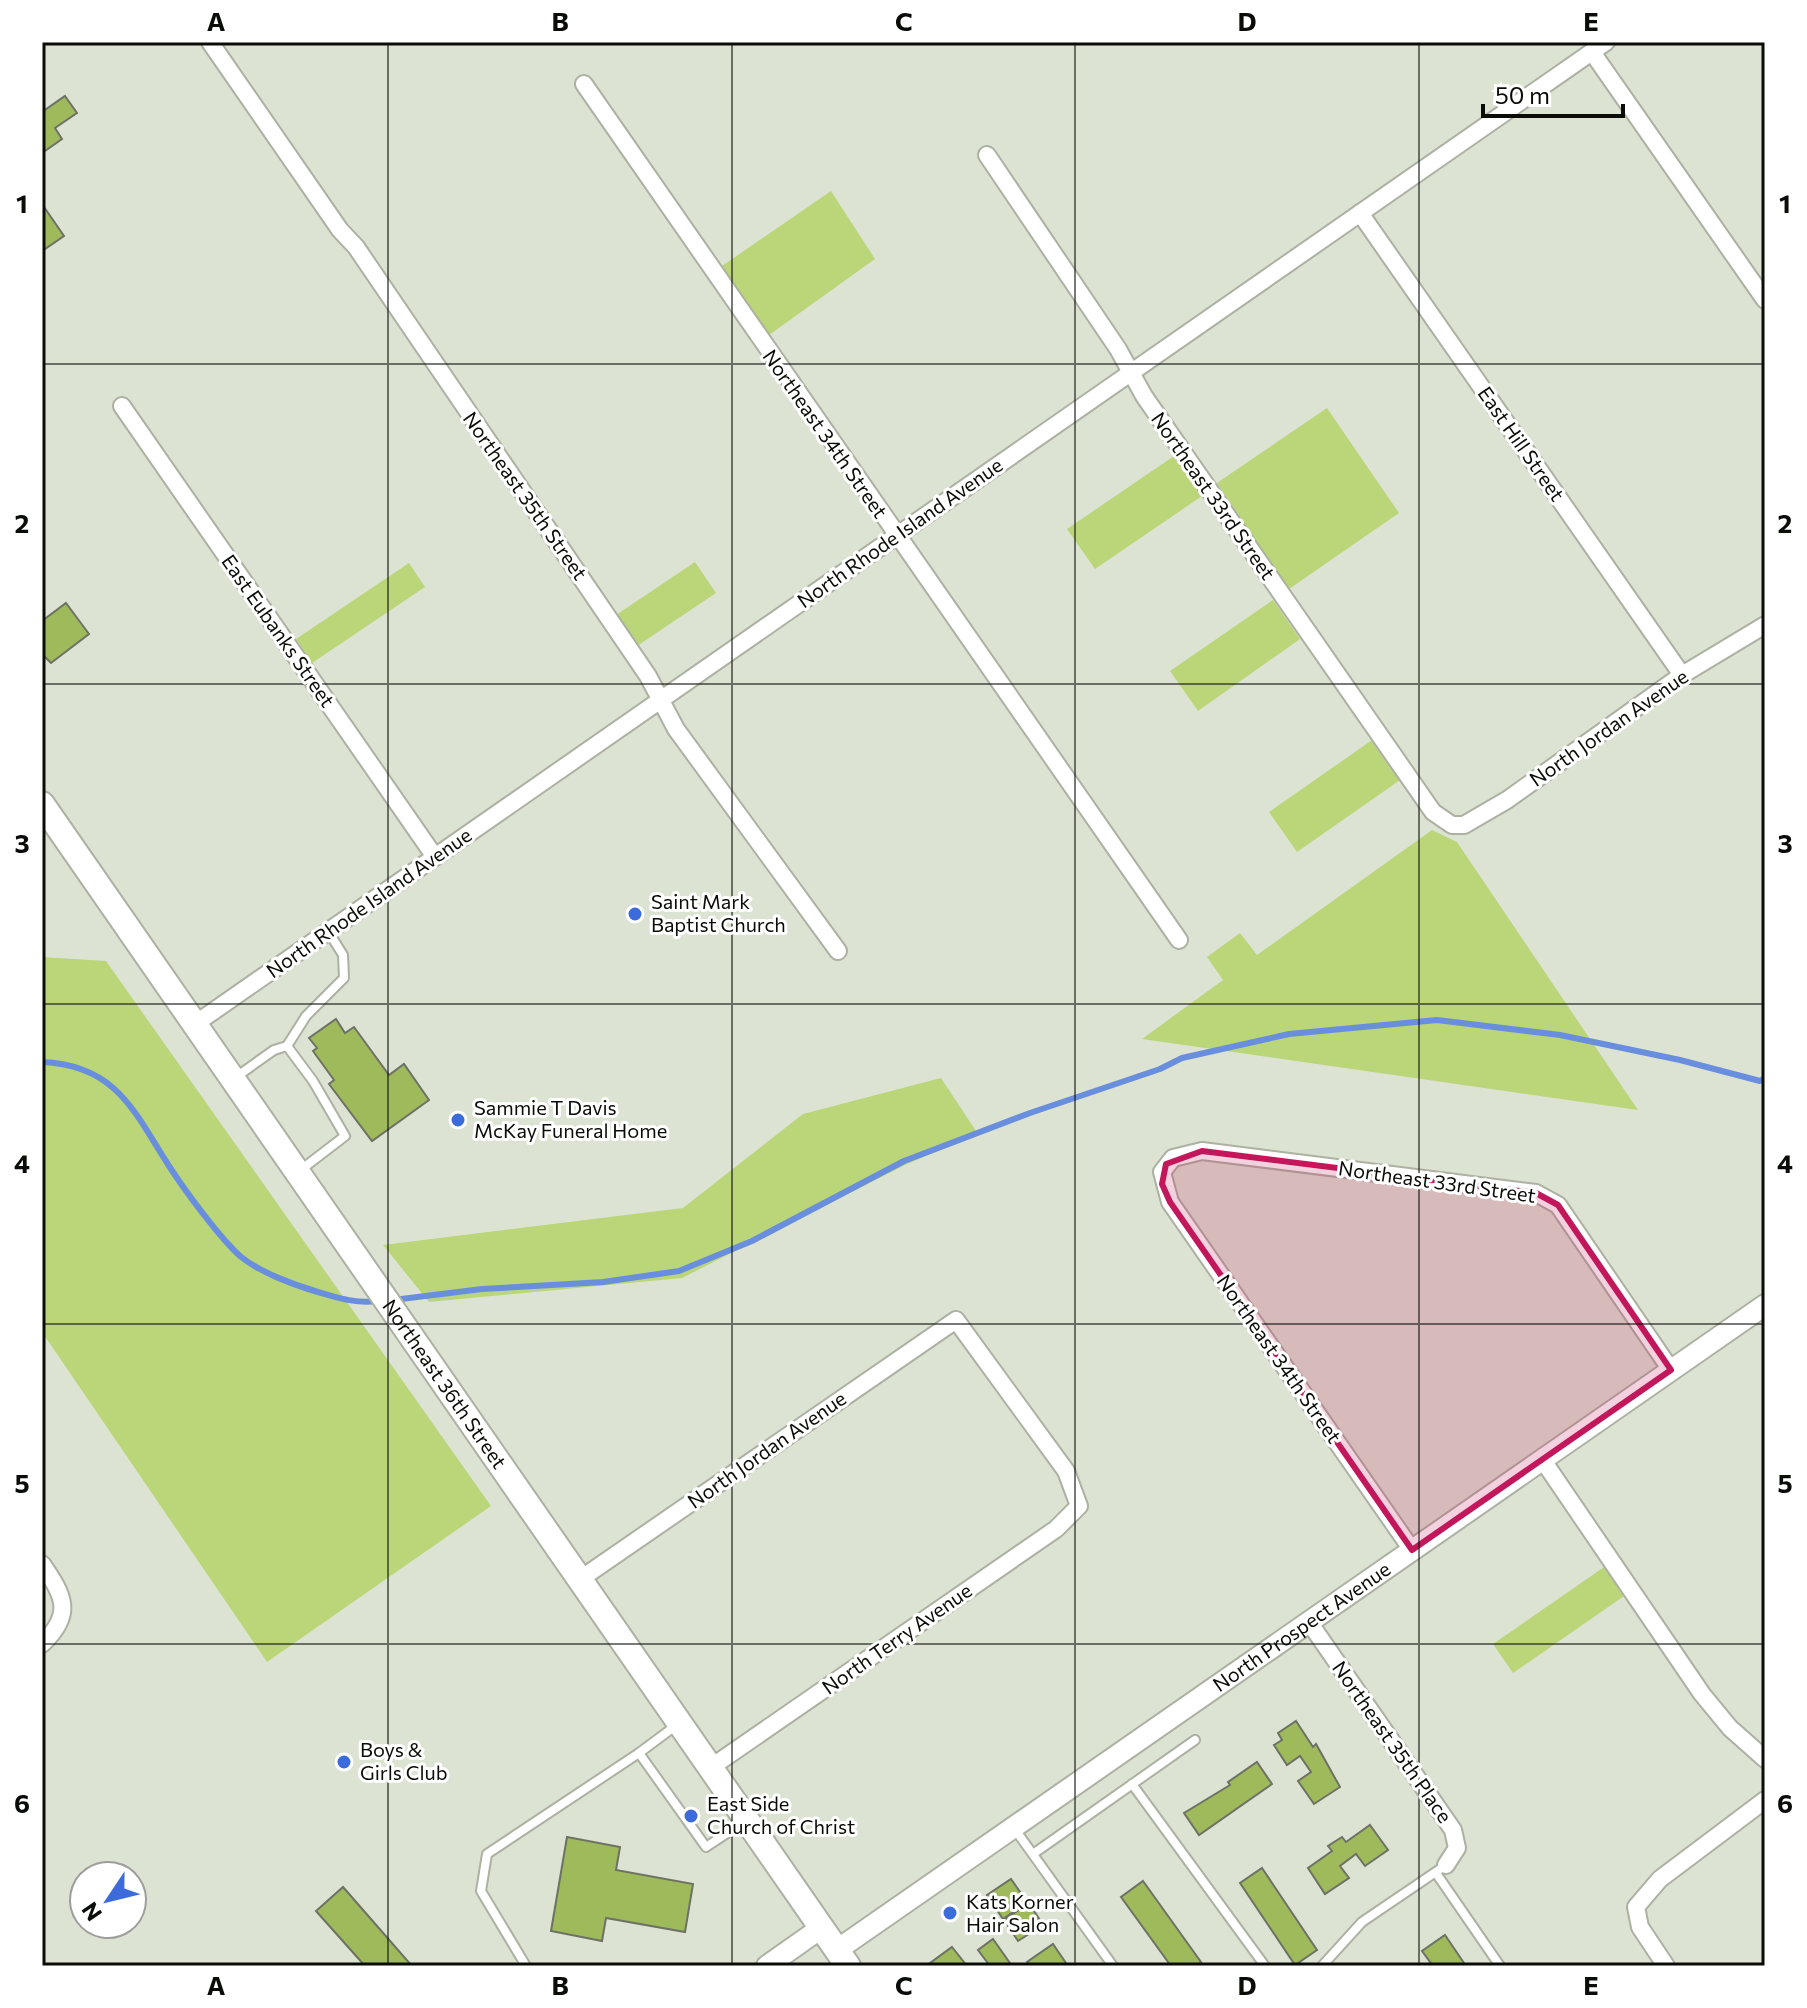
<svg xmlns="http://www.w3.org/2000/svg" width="1807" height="2008" font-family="Commissioner,sans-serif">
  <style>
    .green { fill: #bad679 }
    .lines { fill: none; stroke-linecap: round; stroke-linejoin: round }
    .stream { stroke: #698edd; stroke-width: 6 }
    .building { fill: #9fba5b; stroke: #6d7264; stroke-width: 2 }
    .service-casing { stroke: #acb1a2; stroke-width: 12 }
    .minor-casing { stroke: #acb1a2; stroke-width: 20 }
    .tertiary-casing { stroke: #acb1a2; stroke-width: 24 }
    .secondary-casing { stroke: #acb1a2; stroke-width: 28 }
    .service { stroke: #fff; stroke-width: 8 }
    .minor { stroke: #fff; stroke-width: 16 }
    .tertiary { stroke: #fff; stroke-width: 20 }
    .secondary { stroke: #fff; stroke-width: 24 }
    .marked { fill: #c2185b; fill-opacity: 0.2; stroke: #c2185b; stroke-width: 6; stroke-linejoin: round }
    .grid { fill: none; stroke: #0a0c07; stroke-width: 2; stroke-opacity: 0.55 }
    .poi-dot { fill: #3c6bdc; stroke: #fff; stroke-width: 3 }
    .labels { text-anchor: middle; stroke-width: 6; stroke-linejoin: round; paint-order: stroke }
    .street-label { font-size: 20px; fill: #0a0c07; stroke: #fff }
    .poi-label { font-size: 20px; fill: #0a0c07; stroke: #fff; text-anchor: start }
    .neatline { fill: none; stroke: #0a0c07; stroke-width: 3 }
    .grid-label { font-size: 26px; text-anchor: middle; font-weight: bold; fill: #0a0c07 }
  </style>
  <rect width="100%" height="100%" fill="#dde3d3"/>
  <g class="green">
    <path d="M831 191 875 259 769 335 722 266Z"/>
    <path d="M1327 408 1399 513 1289 589 1217 483Z"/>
    <path d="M1174 456 1202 496 1095 569 1067 529Z"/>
    <path d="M695 562 716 593 637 646 616 615Z"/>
    <path d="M409 563 425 587 312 663 296 639Z"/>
    <path d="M1273 600 1300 639 1198 711 1170 671Z"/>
    <path d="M1375 738 1403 778 1297 852 1269 812Z"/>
    <path d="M1432 830 1457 842 1638 1110 1142 1039 1223 980 1207 957 1240 933 1257 955Z"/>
    <path d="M42 957 106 961 491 1506 267 1662 42 1332Z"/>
    <path d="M941 1078 978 1134 907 1164 682 1278 429 1302 383 1245 683 1208 803 1114Z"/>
    <path d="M1607 1565 1627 1594 1513 1673 1493 1644Z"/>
  </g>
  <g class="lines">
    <g class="stream">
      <path d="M42 1062C118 1065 135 1114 171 1169 186 1192 220 1238 240 1256 259 1272 294 1285 318 1292 339 1298 356 1304 378 1301"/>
      <path d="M393 1300 482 1289 603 1282 679 1271 752 1241 904 1161 1030 1113 1160 1069 1182 1058 1289 1034 1437 1020 1560 1035 1680 1060 1760 1081 1765 1078"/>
    </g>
  </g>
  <g class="building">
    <path d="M65 96 77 113 55 128 62 139 42 153V112Z"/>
    <path d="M42 204 64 236 42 251Z"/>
    <path d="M66 603 89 634 51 663 42 654V621Z"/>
    <path d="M336 1019 345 1033 354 1027 389 1075 404 1064 429 1100 372 1141 329 1084 334 1080 313 1051 317 1048 309 1038Z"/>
    <path d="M1296 1721 1313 1747 1316 1744 1340 1787 1314 1804 1298 1781 1311 1772 1300 1756 1287 1765 1274 1745 1282 1740 1278 1733Z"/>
    <path d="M1257 1762 1272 1784 1199 1835 1184 1813 1230 1785 1228 1782Z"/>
    <path d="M1370 1825 1388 1850 1365 1866 1356 1854 1340 1866 1349 1878 1325 1894 1308 1868 1332 1851 1328 1846 1342 1837 1346 1842Z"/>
    <path d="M567 1837 620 1847 616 1870 693 1884 685 1932 606 1918 602 1941 551 1931Z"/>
    <path d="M1262 1868 1317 1950 1295 1965 1240 1883Z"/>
    <path d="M1011 1879 1027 1902 1003 1919 987 1895Z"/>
    <path d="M1143 1881 1201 1962 1196 1966H1171L1121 1897Z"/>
    <path d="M343 1887 412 1966H365L316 1911Z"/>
    <path d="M1029 1903 1043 1925 1018 1941 1004 1920Z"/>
    <path d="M1445 1935 1466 1966H1433L1422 1951Z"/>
    <path d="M993 1939 1012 1966H990L978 1950Z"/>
    <path d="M1053 1944 1068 1966H1030L1027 1962Z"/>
    <path d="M952 1947 967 1966H926Z"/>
  </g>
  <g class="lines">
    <g class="service-casing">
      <g id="service">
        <path d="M287 1046 306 1016 344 978 343 955 328 931"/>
        <path d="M236 1077 274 1050 287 1046 313 1081 345 1136 298 1172"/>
        <path d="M678 1724 639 1753 706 1847 744 1822"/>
        <path d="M1132 1784 1265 1966"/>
        <path d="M1014 1828 1113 1966"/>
        <path d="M1033 1854 1195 1740"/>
        <path d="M1436 1873 1500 1966"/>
        <path d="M526 1966 481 1891 487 1854 639 1753"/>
        <path d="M1322 1966 1362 1922 1446 1865"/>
      </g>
    </g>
    <g class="minor-casing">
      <g id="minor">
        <path d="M210 42 340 230 356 247 648 676 676 729 838 951"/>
        <path d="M1592 52 1765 300"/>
        <path d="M584 84 1179 940"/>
        <path d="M987 155 1118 349 1144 396 1433 812 1452 825H1464L1507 800 1682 675 1765 625"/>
        <path d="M1360 213 1682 675"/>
        <path d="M122 406 435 857"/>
        <path d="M195 1024 1606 42"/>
        <path d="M1542 1459 1702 1694 1730 1728 1765 1759"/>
        <path d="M1412 1550 1170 1202 1162 1172 1173 1158 1202 1151 1536 1193 1558 1205 1671 1370"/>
        <path d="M42 1564C64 1596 74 1614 42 1644"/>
        <path d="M579 1580 956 1320 1066 1471 1079 1506 1056 1529 710 1768"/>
        <path d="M1309 1622 1453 1830 1457 1848 1446 1865"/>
        <path d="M1666 1966 1640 1927 1636 1907 1660 1879 1765 1800"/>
      </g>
    </g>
    <g class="tertiary-casing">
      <g id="tertiary">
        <path id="s1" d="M837 1950 1765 1305"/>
        <path d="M767 1966 821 1928"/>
      </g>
    </g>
    <g class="secondary-casing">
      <g id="secondary">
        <path id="s2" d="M42 804 848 1966"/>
      </g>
    </g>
    <use href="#service" class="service"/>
    <use href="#minor" class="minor"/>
    <use href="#tertiary" class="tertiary"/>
    <use href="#secondary" class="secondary"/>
  </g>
  <path class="marked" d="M1202 1151 1536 1193 1558 1205 1671 1370 1412 1550 1170 1202 1162 1184 1166 1164Z"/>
  <path class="grid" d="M388 42V1966M732 42V1966M1075 42V1966M1419 42V1966M42 364H1765M42 684H1765M42 1004H1765M42 1324H1765M42 1644H1765"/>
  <g class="poi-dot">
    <circle cx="635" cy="914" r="8"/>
    <circle cx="458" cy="1120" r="8"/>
    <circle cx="344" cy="1762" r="8"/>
    <circle cx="691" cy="1816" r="8"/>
    <circle cx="950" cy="1913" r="8"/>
  </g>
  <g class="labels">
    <g class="street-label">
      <text transform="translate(825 434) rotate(55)" y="7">Northeast 34th Street</text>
      <text transform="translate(1521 444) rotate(55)" y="7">East Hill Street</text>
      <text transform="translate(525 496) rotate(55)" y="7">Northeast 35th Street</text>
      <text transform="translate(1213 496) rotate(55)" y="7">Northeast 33rd Street</text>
      <text transform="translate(900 533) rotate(-35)" y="7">North Rhode Island Avenue</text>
      <text transform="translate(278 631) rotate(55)" y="7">East Eubanks Street</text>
      <text transform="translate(1609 728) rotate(-35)" y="7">North Jordan Avenue</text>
      <text transform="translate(369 903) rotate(-35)" y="7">North Rhode Island Avenue</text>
      <text transform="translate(1437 1182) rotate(8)" y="7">Northeast 33rd Street</text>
      <text transform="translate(1279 1359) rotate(55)" y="7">Northeast 34th Street</text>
      <text dy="7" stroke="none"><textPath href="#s2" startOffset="706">Northeast 36th Street</textPath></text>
      <text transform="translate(767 1450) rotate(-35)" y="7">North Jordan Avenue</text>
      <text dy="7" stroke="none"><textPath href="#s1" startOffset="566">North Prospect Avenue</textPath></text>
      <text transform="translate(897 1639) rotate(-35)" y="7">North Terry Avenue</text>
      <text transform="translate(1392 1742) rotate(55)" y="7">Northeast 35th Place</text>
    </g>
    <g class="poi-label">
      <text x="651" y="909">Saint Mark<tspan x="651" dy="23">Baptist Church</tspan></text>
      <text x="474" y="1115">Sammie T Davis<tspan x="474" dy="23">McKay Funeral Home</tspan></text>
      <text x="360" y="1757">Boys &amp;<tspan x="360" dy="23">Girls Club</tspan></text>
      <text x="707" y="1811">East Side<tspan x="707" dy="23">Church of Christ</tspan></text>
      <text x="966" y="1909">Kats Korner<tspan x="966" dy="23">Hair Salon</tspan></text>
    </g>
  </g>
  <rect width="1807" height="2008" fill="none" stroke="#ffffff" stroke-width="88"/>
  <g transform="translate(108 1900) rotate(235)"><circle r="38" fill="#ffffff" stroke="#9d9e9c" stroke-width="2"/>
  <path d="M0-6L14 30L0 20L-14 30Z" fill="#3c6bdc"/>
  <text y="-12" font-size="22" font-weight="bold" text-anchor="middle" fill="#0a0c07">N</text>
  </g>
  <path d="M1483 104v12h140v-12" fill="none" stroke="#0a0c07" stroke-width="4"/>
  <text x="1495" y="104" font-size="24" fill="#0a0c07" stroke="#ffffff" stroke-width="6" paint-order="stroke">50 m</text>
  <rect x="44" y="44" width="1719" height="1920" class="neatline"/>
  <g class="grid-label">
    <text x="216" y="31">A</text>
    <text x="560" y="31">B</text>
    <text x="904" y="31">C</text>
    <text x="1247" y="31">D</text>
    <text x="1591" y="31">E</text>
    <text x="22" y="213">1</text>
    <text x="1785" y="213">1</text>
    <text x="22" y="533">2</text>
    <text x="1785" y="533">2</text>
    <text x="22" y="853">3</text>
    <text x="1785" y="853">3</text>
    <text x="22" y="1173">4</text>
    <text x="1785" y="1173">4</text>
    <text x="22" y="1493">5</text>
    <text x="1785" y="1493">5</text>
    <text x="22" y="1813">6</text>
    <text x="1785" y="1813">6</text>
    <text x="216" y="1995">A</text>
    <text x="560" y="1995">B</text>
    <text x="904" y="1995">C</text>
    <text x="1247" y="1995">D</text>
    <text x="1591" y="1995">E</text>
  </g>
</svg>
